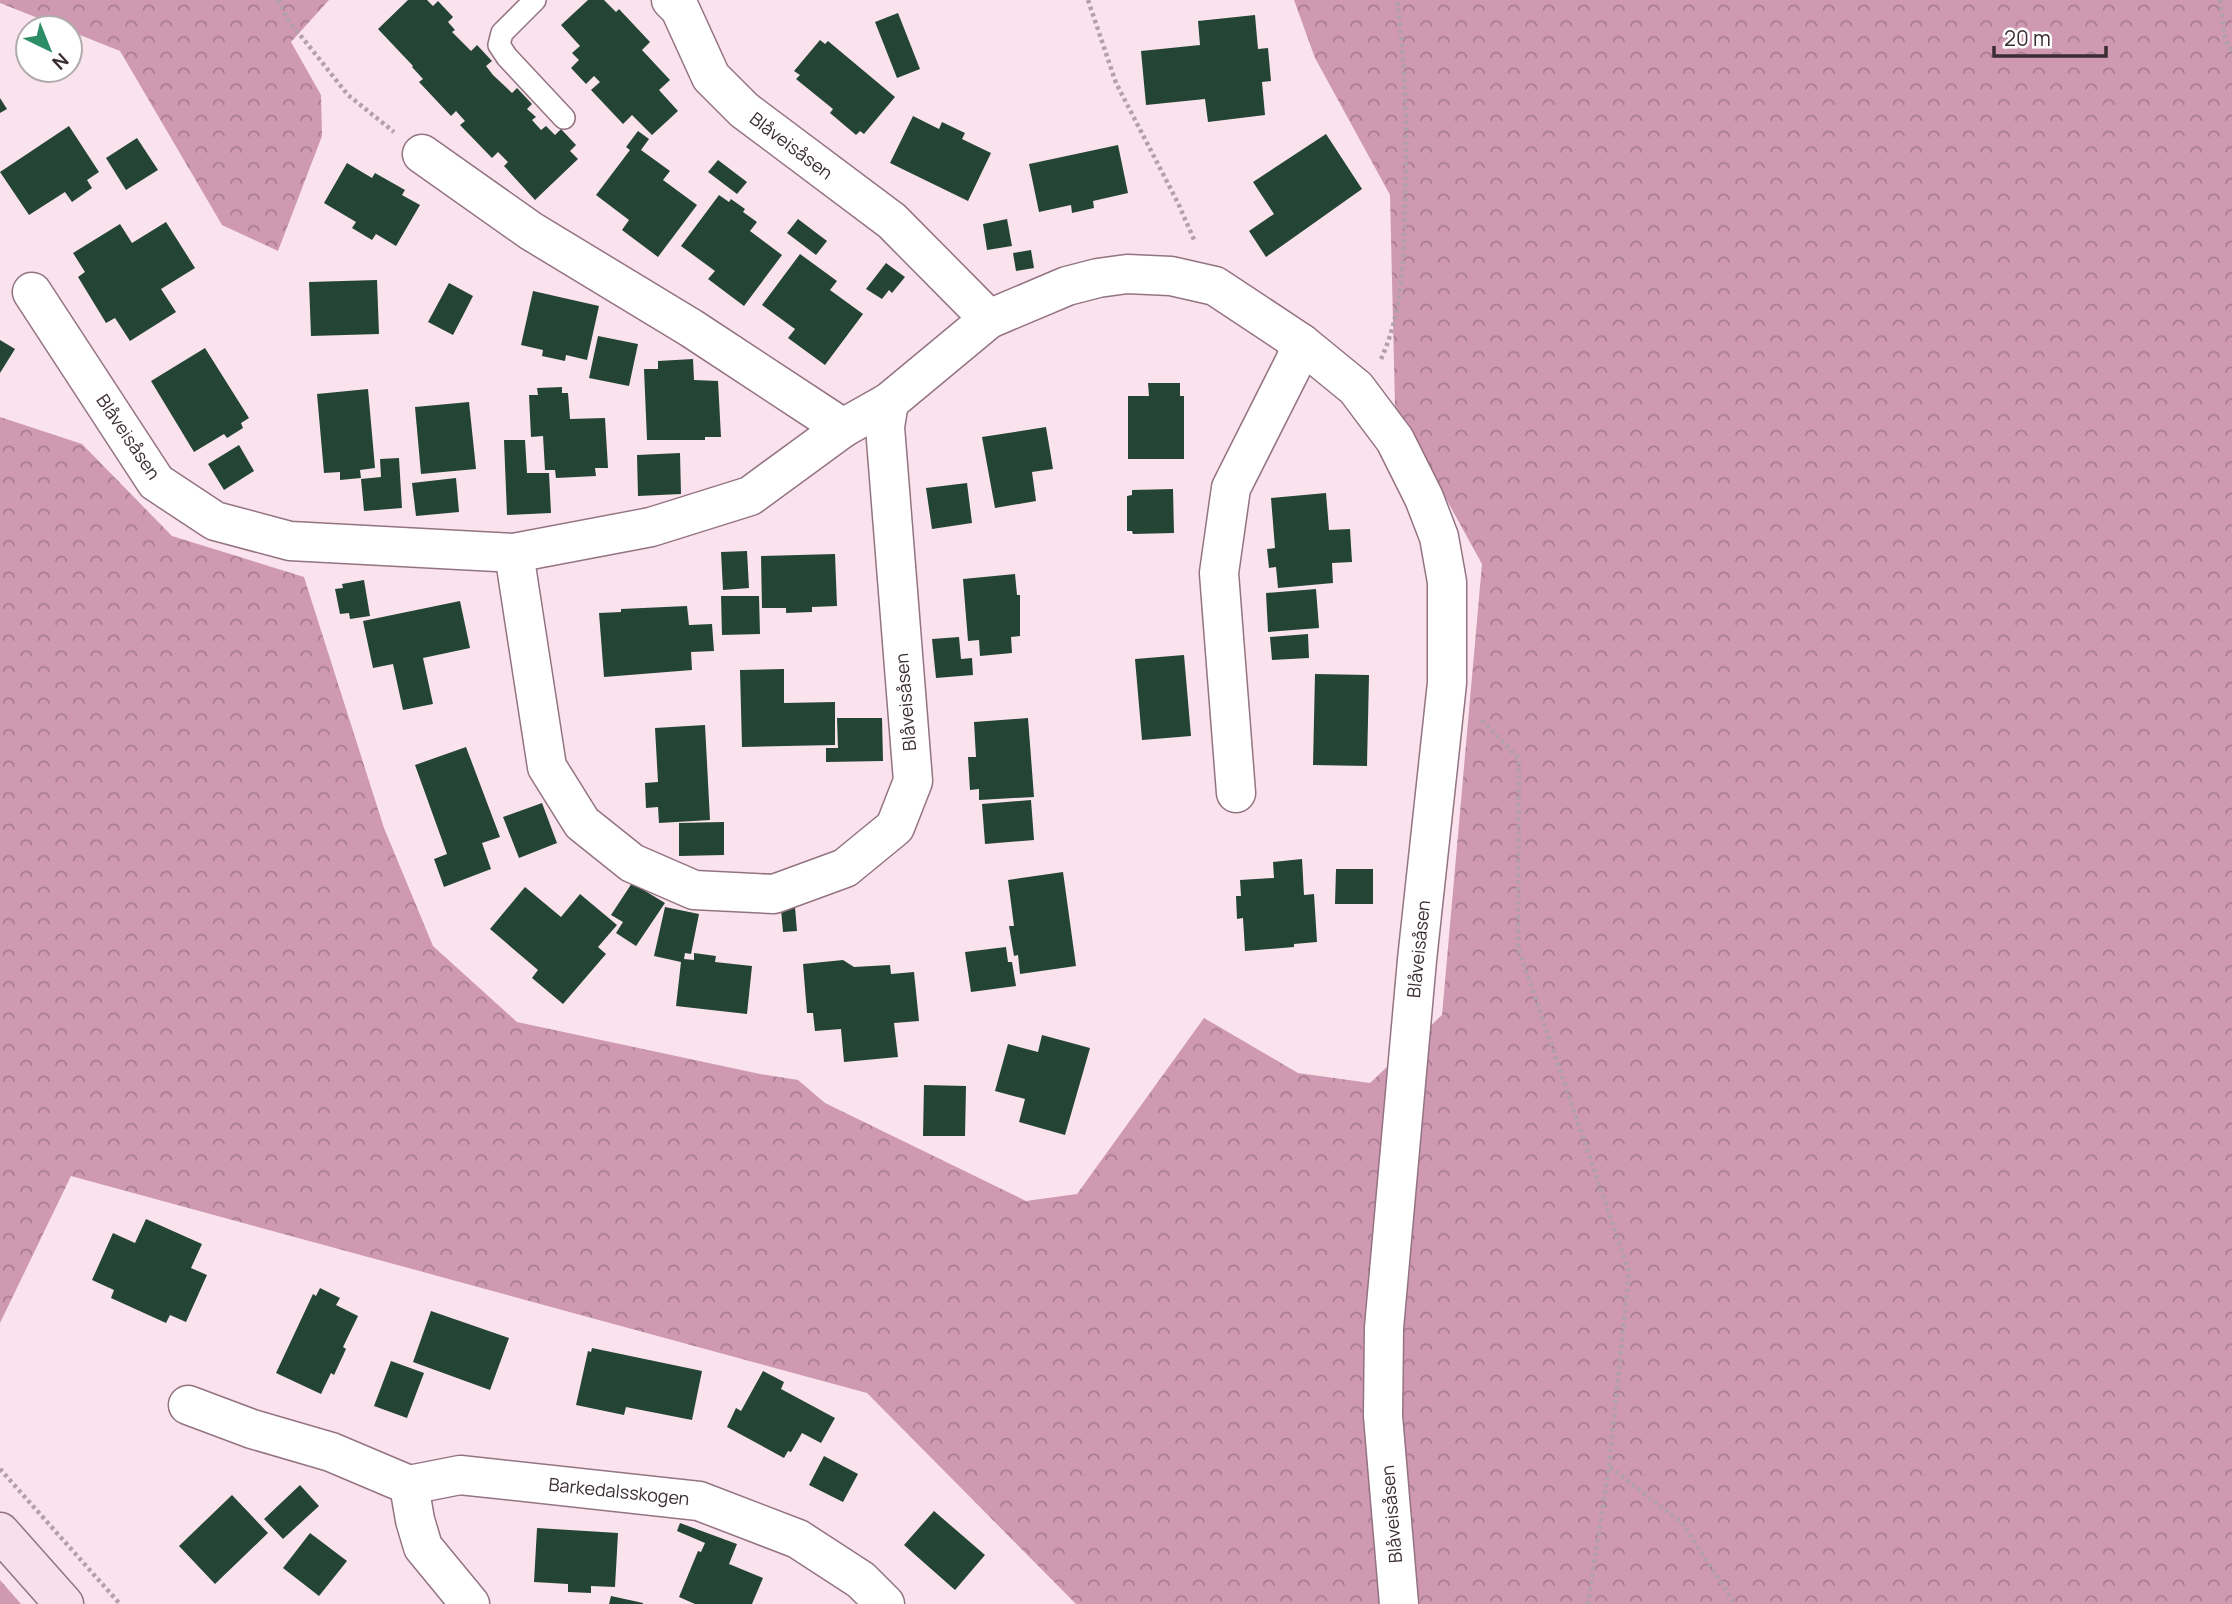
<svg xmlns="http://www.w3.org/2000/svg" width="2232" height="1604" font-family="Manrope,sans-serif">
  <style>
    .forest { fill: url(#forest-crowns) }
    .building { fill: #244535 }
    .lines { fill: none; stroke-linecap: round; stroke-linejoin: round }
    .service-casing { stroke: #947382; stroke-width: 24 }
    .minor-casing { stroke: #947382; stroke-width: 41 }
    .secondary-casing { stroke: #947382; stroke-width: 41 }
    .path { stroke: #b3a0a8; stroke-width: 4.5; stroke-dasharray: 3.5 3.5; stroke-linecap: butt }
    .service { stroke: #fff; stroke-width: 21 }
    .minor { stroke: #fff; stroke-width: 38 }
    .secondary { stroke: #f7e0eb; stroke-width: 38 }
    .labels { text-anchor: middle; stroke-width: 7; stroke-linejoin: round; paint-order: stroke }
    .street-label { font-size: 18px; fill: #3b2d33; stroke: #fff }
  </style>
  <defs>
    <pattern id="forest-crowns" width="20" height="18" patternUnits="userSpaceOnUse" patternTransform="scale(1.75)"><rect width="20" height="18" fill="#ce99b1"/><path d="M2 6a3 3 0 1 1 6 0M12 15a3 3 0 1 1 6 0" fill="none" stroke="#a87d91"/></pattern>
  </defs>
  <rect width="100%" height="100%" fill="#fae3ed"/>
  <g class="forest">
    <path d="M0 0H329L291 42 321 95 322 136 278 251 222 225 120 51 70 31V28H63L0 3Z"/>
    <path d="M1294 0H2232V1604H1076L867 1393 71 1176 0 1323V417L82 444 172 536 304 577 384 828 433 946 517 1022 760 1074 798 1080 825 1103 1026 1201 1077 1194 1204 1018 1298 1073 1370 1083 1442 1015 1482 564 1395 406 1390 195 1315 58Z"/>
    <path d="M0 1580 21 1604H0Z"/>
  </g>
  <g class="building">
    <path d="M408 0H427L433 6 438 1 453 17 448 22 455 30 452 32 471 51 477 45 492 61 486 66 493 75 512 93 517 88 532 104 527 109 536 117 532 120 541 130 546 126 555 135 561 129 576 145 570 151 578 159 535 200 504 166 508 162 498 152 492 158 460 125 465 121 456 111 451 116 419 82 423 79 412 67 413 66 378 29Z"/>
    <path d="M588 0H604L616 12 619 9 650 42 642 50 670 80 659 90 678 111 652 135 632 115 623 124 591 90 600 82 594 76 586 84 571 68 579 60 572 53 580 46 561 25Z"/>
    <path d="M898 13 920 69 897 78 875 22Z"/>
    <path d="M1255 15 1258 49 1268 48 1271 81 1262 82 1265 115 1208 122 1205 99 1146 105 1141 51 1200 45 1198 21Z"/>
    <path d="M820 40 825 44 828 41 895 97 864 134 860 131 856 135 830 113 833 109 796 79 800 75 794 71Z"/>
    <path d="M0 98 7 109 0 113Z"/>
    <path d="M913 116 939 129 942 122 965 133 962 139 991 153 968 201 890 163Z"/>
    <path d="M69 126 99 172 87 180 92 188 72 202 65 192 29 215 0 172Z"/>
    <path d="M638 131 649 139 641 150 670 171 663 180 697 205 658 257 622 230 629 220 596 195 630 150 626 147Z"/>
    <path d="M1326 134 1362 189 1266 257 1249 231 1274 214 1253 182Z"/>
    <path d="M137 138 158 170 126 190 106 158Z"/>
    <path d="M1118 145 1128 193 1093 201 1094 208 1072 213 1071 205 1039 212 1029 164Z"/>
    <path d="M718 160 747 182 737 194 708 172Z"/>
    <path d="M347 163 372 178 375 173 405 190 402 195 420 205 396 246 376 234 372 240 352 228 356 222 324 203Z"/>
    <path d="M719 195 729 202 731 199 745 209 743 212 757 222 750 231 782 255 744 306 708 279 715 271 681 246Z"/>
    <path d="M798 219 827 241 816 255 787 233Z"/>
    <path d="M1007 219 1012 246 987 250 983 224Z"/>
    <path d="M166 222 195 268 161 289 176 312 130 341 115 318 106 323 78 277 85 272 73 253 120 224 132 243Z"/>
    <path d="M1031 250 1034 268 1016 271 1013 253Z"/>
    <path d="M800 254 837 281 830 290 863 314 825 365 788 338 795 329 762 305Z"/>
    <path d="M886 263 905 277 892 293 889 290 882 299 866 289Z"/>
    <path d="M377 280 379 334 311 336 309 282Z"/>
    <path d="M449 283 473 296 453 335 428 322Z"/>
    <path d="M533 291 599 306 587 360 566 355 565 361 542 356 543 350 521 345Z"/>
    <path d="M598 336 638 344 629 386 589 378Z"/>
    <path d="M0 340 15 349 0 373Z"/>
    <path d="M205 348 249 418 241 423 243 428 227 438 224 434 194 452 151 381Z"/>
    <path d="M693 359 694 380 718 381 721 437H705V440H647L644 369H658V361Z"/>
    <path d="M1148 383H1180V396H1184V459H1128V396H1149Z"/>
    <path d="M562 387V393H568L570 419 605 418 608 468H595L596 476 556 478 555 470H545L543 436 531 437 529 395H538L537 388Z"/>
    <path d="M368 389 375 468 360 470 361 478 340 480V472L324 473 317 394Z"/>
    <path d="M469 402 476 469 421 474 415 407Z"/>
    <path d="M1046 427 1053 469 1032 472 1036 501 995 508 982 437Z"/>
    <path d="M504 440H525L527 473H549L551 513 507 515Z"/>
    <path d="M239 445 254 471 224 490 208 464Z"/>
    <path d="M680 453 681 494 638 496 637 455Z"/>
    <path d="M399 458 402 508 364 511 361 479 381 477 380 459Z"/>
    <path d="M456 478 459 512 416 516 412 483Z"/>
    <path d="M967 483 972 523 932 529 926 488Z"/>
    <path d="M1173 489 1174 533 1133 534 1132 531H1127V496L1132 495V490Z"/>
    <path d="M1326 493 1329 530 1350 529 1352 562 1332 563 1333 583 1278 588 1276 567 1269 568 1267 549 1275 548 1271 498Z"/>
    <path d="M747 551 749 588 723 590 721 552Z"/>
    <path d="M835 554 837 606 812 607V612L786 613V608H762L761 556Z"/>
    <path d="M1015 574 1017 595H1020V636L1011 637 1012 653 980 656 979 640 968 641 963 579Z"/>
    <path d="M364 580 370 616 350 619 349 613 340 614 335 589 343 588 342 584Z"/>
    <path d="M1316 589 1319 628 1268 632 1266 593Z"/>
    <path d="M721 596H759L760 634 722 635Z"/>
    <path d="M460 601 470 648 423 658 433 704 403 710 393 664 373 668 363 621Z"/>
    <path d="M687 606 689 625 712 624 714 651 691 652 692 670 604 677 599 613 621 612V609Z"/>
    <path d="M1308 634 1309 658 1272 660 1270 637Z"/>
    <path d="M959 637 961 659 972 658 973 675 936 678 932 639Z"/>
    <path d="M1184 655 1191 736 1142 740 1135 659Z"/>
    <path d="M784 669V703L835 702V745L742 747 740 670Z"/>
    <path d="M1315 674 1369 675 1367 766 1313 765Z"/>
    <path d="M837 718H882L883 761 826 762V748H838Z"/>
    <path d="M1028 718 1034 797 979 800V789L970 790 968 757H976L974 722Z"/>
    <path d="M705 725 710 820 659 823 658 807 646 808 645 783 658 782 655 728Z"/>
    <path d="M466 747 500 837 482 843 491 869 444 887 434 859 447 854 415 765Z"/>
    <path d="M1031 800 1034 840 985 844 982 804Z"/>
    <path d="M542 803 557 843 519 858 503 817Z"/>
    <path d="M724 822V855L679 856V823Z"/>
    <path d="M1302 859 1304 895 1314 894 1317 942 1294 944V947L1245 951 1243 918 1237 919 1236 896H1241L1240 880 1274 878 1273 862Z"/>
    <path d="M1336 869H1373V904H1335Z"/>
    <path d="M1063 872 1076 966 1020 974 1018 955 1014 956 1009 926H1014L1008 880Z"/>
    <path d="M632 883 665 903 636 946 616 933 623 922 611 915Z"/>
    <path d="M525 887 561 917 580 894 617 925 598 947 606 954 563 1004 532 978 538 970 490 929Z"/>
    <path d="M665 907 699 914 691 954 685 953 684 959 694 960V953L716 956 715 962 752 966 747 1014 676 1006 681 962 654 956Z"/>
    <path d="M795 907 797 931 783 932 781 909Z"/>
    <path d="M1006 947 1008 962H1012L1016 986 971 992 965 952Z"/>
    <path d="M843 960 854 967 890 965 891 974 914 972 919 1021 894 1023 898 1057 844 1062 841 1029 815 1031 813 1013H807L803 964Z"/>
    <path d="M1042 1035 1090 1048 1065 1135 1019 1122 1025 1099 995 1091 1008 1044 1038 1052Z"/>
    <path d="M924 1085 966 1086 965 1136H923Z"/>
    <path d="M146 1219 202 1244 191 1268 207 1275 186 1322 170 1315 166 1323 111 1298 114 1290 92 1280 113 1233 135 1243Z"/>
    <path d="M320 1288 340 1298 336 1305 358 1316 343 1347 346 1349 334 1375 331 1373 321 1394 276 1373 313 1294 316 1296Z"/>
    <path d="M431 1311 509 1338 490 1390 413 1362Z"/>
    <path d="M592 1348 702 1371 692 1420 626 1407 624 1415 576 1405 588 1351 591 1352Z"/>
    <path d="M391 1361 424 1373 407 1418 374 1406Z"/>
    <path d="M763 1371 784 1382 781 1389 835 1418 821 1443 802 1433 791 1452 788 1451 784 1458 727 1427 736 1408 741 1411Z"/>
    <path d="M824 1456 858 1474 843 1502 809 1485Z"/>
    <path d="M300 1485 319 1506 283 1539 264 1519Z"/>
    <path d="M232 1495 268 1533 215 1584 179 1546Z"/>
    <path d="M934 1511 985 1555 955 1590 904 1545Z"/>
    <path d="M680 1523 737 1544 729 1564 763 1578 752 1604H695L679 1597 698 1551 701 1552 705 1543 677 1531Z"/>
    <path d="M537 1528 618 1533 615 1587 591 1586V1593L568 1592V1584L534 1582Z"/>
    <path d="M310 1533 347 1561 319 1596 283 1568Z"/>
    <path d="M611 1596 643 1603V1604H609Z"/>
  </g>
  <g class="lines">
    <g class="service-casing">
      <path id="service" d="M535 0 502 33 499 45 507 57 564 118"/>
    </g>
    <g class="minor-casing">
      <g id="minor">
        <path d="M671 0 680 9 711 77 744 110 892 221 989 319"/>
        <path d="M422 154 531 231 691 328 843 428"/>
        <path d="M32 292 156 482 215 521 290 541 514 553 651 527 750 496 843 428 889 402 989 319 1067 286 1098 278 1127 274 1171 276 1215 286 1301 343 1356 388 1395 440 1424 498 1439 537 1447 582V683L1417 960 1384 1328 1383 1416 1399 1604"/>
        <path d="M514 553 547 767 582 823 632 863 694 890 774 894 845 868 895 827 913 781 885 427 889 402"/>
        <path d="M1236 793 1219 573 1231 488 1295 361 1301 343"/>
        <path d="M188 1405 252 1429 331 1452 409 1485"/>
        <path d="M470 1604 423 1547 415 1520 409 1485 460 1475 699 1501 798 1539 861 1580 885 1604"/>
      </g>
    </g>
    <g class="secondary-casing">
      <path id="secondary" d="M0 1532 64 1604"/>
    </g>
    <g class="path">
      <path d="M278 0 289 21 348 95 394 132"/>
      <path d="M1088 0 1116 83 1178 203 1195 242"/>
      <path d="M2220 0 2225 40 2232 51"/>
      <path d="M1381 359C1404 309 1404 252 1405 197 1407 131 1406 65 1397 0"/>
      <path d="M1482 720 1519 759 1518 947 1629 1272 1609 1466 1588 1604"/>
      <path d="M1610 1467 1683 1524 1735 1604"/>
      <path d="M0 1469 120 1604"/>
    </g>
    <use href="#service" class="service"/>
    <use href="#minor" class="minor"/>
    <use href="#secondary" class="secondary"/>
  </g>
  <g class="labels">
    <g class="street-label">
      <text transform="translate(791 146) rotate(37)" y="6">Blåveisåsen</text>
      <text transform="translate(128 437) rotate(56)" y="6">Blåveisåsen</text>
      <text transform="translate(906 702) rotate(-95)" y="6">Blåveisåsen</text>
      <text transform="translate(1419 949) rotate(-84)" y="6">Blåveisåsen</text>
      <text transform="translate(619 1492) rotate(6)" y="6">Barkedalsskogen</text>
      <text transform="translate(1392 1514) rotate(-95)" y="6">Blåveisåsen</text>
    </g>
  </g>
  <g transform="translate(49 49) rotate(137)"><circle r="33" fill="#ffffff" stroke="#b1abad" stroke-width="2"/>
  <path d="M0-5L12 26L0 18L-12 26Z" fill="#2c8d67"/>
  <text y="-10" font-size="19" font-weight="bold" text-anchor="middle" fill="#3b2d33">N</text>
  </g>
  <path d="M1994 46v10h112v-10" fill="none" stroke="#3b2d33" stroke-width="3.5"/>
  <text x="2004" y="46" font-size="21" fill="#3b2d33" stroke="#ffffff" stroke-width="5" paint-order="stroke">20 m</text>
</svg>
